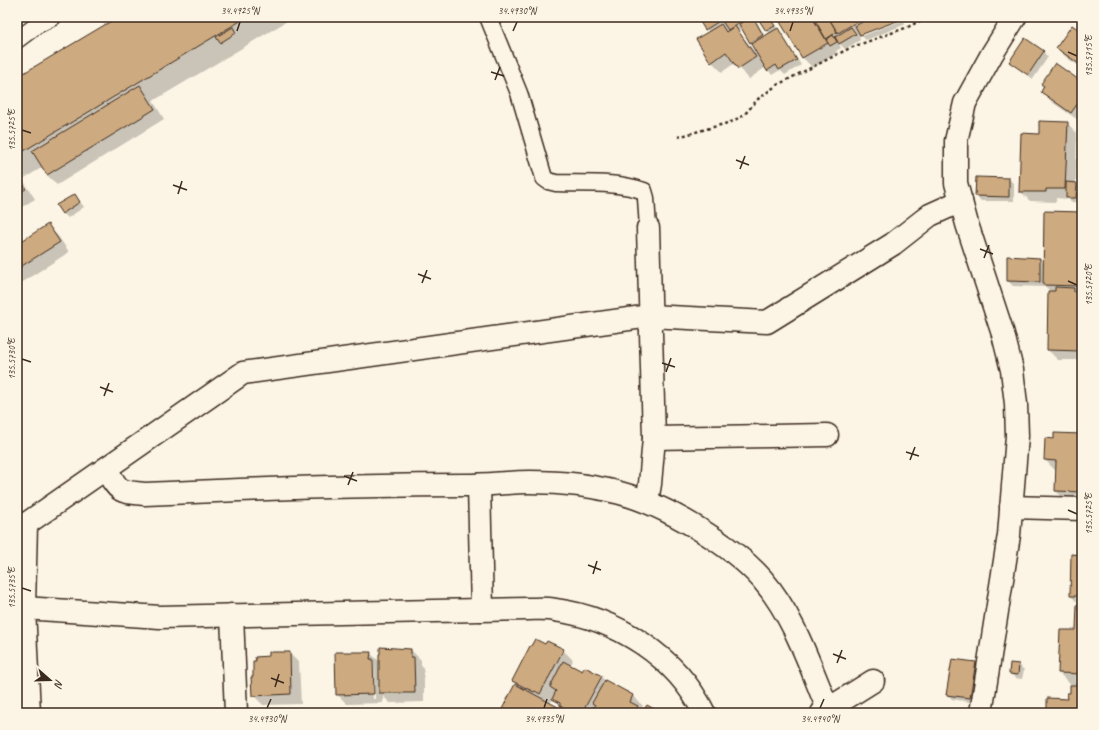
<svg xmlns="http://www.w3.org/2000/svg" width="1099" height="730" font-family="Caveat,sans-serif">
  <style>
    .shadow { fill: #0003; fill-rule: evenodd }
    .building { fill: #ceaa80; stroke: #3b2a1e }
    .lines { fill: none; stroke-linecap: round; stroke-linejoin: round }
    .service-casing { stroke: #3b2a1e; stroke-width: 19 }
    .minor-casing { stroke: #3b2a1e; stroke-width: 25 }
    .tertiary-casing { stroke: #3b2a1e; stroke-width: 25 }
    .path { stroke: #3b2a1e; stroke-width: 2.5; stroke-dasharray: 3 3; stroke-linecap: butt }
    .service { stroke: #fcf5e5; stroke-width: 16 }
    .minor { stroke: #fcf5e5; stroke-width: 22 }
    .tertiary { stroke: #fcf5e5; stroke-width: 22 }
    .ticks { fill: none; stroke: #3b2a1e; stroke-width: 1.5 }
    .neatline { fill: none; stroke: #3b2a1e; stroke-width: 1.5 }
    .ticks-label { font-size: 10px; text-anchor: middle; fill: #3b2a1e }
  </style>
  <rect width="100%" height="100%" fill="#fcf5e5"/>
  <filter id="ink" filterUnits="userSpaceOnUse"><feTurbulence type="fractalNoise" baseFrequency=".025" numOctaves="2"/><feDisplacementMap in="SourceGraphic" scale="8" xChannelSelector="R" yChannelSelector="G"/><feConvolveMatrix kernelMatrix="1 2 1 2 8 2 1 2 1" color-interpolation-filters="sRGB"/></filter>
  <g filter="url(#ink)">
    <g class="shadow">
      <path d="M120 17 124 19 127 17H294L153 101 164 119 57 185 47 175 43 167 23 179 27 187 17 193V78Z"/>
      <path d="M698 17H746L729 28 730 30 747 19 748 20 752 18 757 22 765 37 770 34 758 17H770L801 65 785 75 780 70 772 75 766 67 749 79 735 63 722 72 712 62 709 32ZM743 28 757 52 756 53 738 31Z"/>
      <path d="M778 17H901L902 18 866 32 862 36 903 20 906 24 866 40 861 35 859 37 860 40 845 49 838 42 841 48 836 51 837 53 813 68 803 58Z"/>
      <path d="M1082 33V68L1067 58 1057 48Z"/>
      <path d="M1043 52 1048 57 1033 79 1010 62Z"/>
      <path d="M1082 83 1081 122 1052 102 1042 92Z"/>
      <path d="M1067 123 1077 133 1076 183 1081 188V203L1072 202 1068 199 1056 198V202L1030 201 1020 191 1039 135Z"/>
      <path d="M977 178 1009 179 1014 184V201H981L976 196Z"/>
      <path d="M28 188 35 199 17 210V196Z"/>
      <path d="M75 195 84 207 68 218 63 213Z"/>
      <path d="M1045 212 1082 213V360H1058L1048 350 1051 292 1046 287 1013 286 1008 281 1040 259 1044 263Z"/>
      <path d="M48 226 58 236 69 252 21 283 17 279V246Z"/>
      <path d="M1082 435V505H1070L1056 491V471L1045 460 1055 440Z"/>
      <path d="M1082 556V713H1048L1069 700 1071 694V685L1059 673 1077 631 1081 606 1071 596Z"/>
      <path d="M546 646 563 650 573 660 570 666 583 673 601 677 606 681 633 696 643 706 640 711 643 713H568L553 698 550 704 558 708 563 713H501L516 684 513 681Z"/>
      <path d="M411 650 421 660V665L424 668V702L390 703 383 696V703L347 704 337 694 370 653 380 662ZM372 661H374L375 699H373Z"/>
      <path d="M289 653 299 663 301 704 263 705 253 695 255 678 270 657Z"/>
      <path d="M975 663 980 668 975 703 952 699 947 694Z"/>
      <path d="M1019 665 1024 670 1022 679 1015 678 1010 673Z"/>
    </g>
    <g class="building">
      <path d="M118 17 123 18 125 17H247L17 155V77Z"/>
      <path d="M697 17H719L721 20 705 30Z"/>
      <path d="M728 17H745L746 18 728 30 722 21Z"/>
      <path d="M751 17H753L763 35 750 43 739 24Z"/>
      <path d="M757 17H769L775 26 766 31Z"/>
      <path d="M777 17H812L828 43 802 58Z"/>
      <path d="M813 17H828L837 32 826 39Z"/>
      <path d="M828 17H865L838 33Z"/>
      <path d="M871 17H900L902 19 860 35 855 26Z"/>
      <path d="M721 24 726 32 735 26 756 57 738 69 726 52 711 63 696 39Z"/>
      <path d="M1072 25 1082 32V66L1056 48Z"/>
      <path d="M233 27 236 33 220 43 216 37Z"/>
      <path d="M851 27 856 34 839 44 835 37Z"/>
      <path d="M778 28 797 60 779 70 776 65 767 71 751 44Z"/>
      <path d="M833 35 837 42 830 46 826 40Z"/>
      <path d="M1025 38 1044 51 1028 75 1009 62Z"/>
      <path d="M1055 63 1082 82V97L1071 113 1041 92 1044 86 1041 84Z"/>
      <path d="M140 85 155 109 47 175 32 151Z"/>
      <path d="M1039 121 1068 122 1065 189H1046V192H1019L1021 133 1039 134Z"/>
      <path d="M17 175 26 189 17 194Z"/>
      <path d="M976 177 1009 178V197L975 196Z"/>
      <path d="M1066 182 1077 183 1076 198H1066Z"/>
      <path d="M75 194 80 202 62 214 56 205Z"/>
      <path d="M1044 211 1082 212 1081 286 1043 285Z"/>
      <path d="M48 224 60 242 17 269V244Z"/>
      <path d="M1007 256 1040 258V282L1007 281Z"/>
      <path d="M1055 287 1074 288V292H1082V351L1047 350 1048 291H1055Z"/>
      <path d="M1054 433 1082 434V492L1055 491 1056 461 1044 460 1045 438 1054 439Z"/>
      <path d="M1071 554 1082 555V596H1070Z"/>
      <path d="M1077 604 1082 605V674L1058 673 1060 630H1076Z"/>
      <path d="M535 639 545 644 547 641 564 649 540 694 535 691 534 692 512 681 530 646H531Z"/>
      <path d="M380 647 411 649V657H414L415 693H379V654H380Z"/>
      <path d="M269 652H290L291 694 252 696 251 677H253V661H256L255 657 269 656Z"/>
      <path d="M335 652H371L370 659H373L374 694 336 695Z"/>
      <path d="M952 659 976 662 970 698 946 695Z"/>
      <path d="M563 661 582 671 585 667 602 676 582 713H574L560 706V703L552 699 556 691 550 687Z"/>
      <path d="M1010 663 1019 664 1018 675 1009 674Z"/>
      <path d="M605 680 633 695 630 702 638 706 634 713H590L595 705 592 703Z"/>
      <path d="M515 684 558 707 555 713H500Z"/>
      <path d="M1070 685H1082V713H1047V698L1068 699 1067 693H1070Z"/>
      <path d="M647 705 661 713H642Z"/>
    </g>
    <g class="lines">
      <g class="service-casing">
        <g id="service">
          <path d="M488 17 519 93 544 178 548 181 556 183C584 184 616 181 644 191L646 198 648 228"/>
          <path d="M17 40 37 25 53 17"/>
        </g>
      </g>
      <g class="minor-casing">
        <g id="minor">
          <path d="M654 438 827 435"/>
          <path d="M106 469C119 492 119 492 145 494 253 489 359 485 467 485 488 485 509 482 530 482 560 482 591 485 620 493 665 505 731 544 762 579 794 616 809 664 828 709"/>
          <path d="M479 485 482 610"/>
          <path d="M647 501 650 484 654 438 648 228"/>
          <path d="M1011 507 1082 509"/>
          <path d="M232 615 236 713"/>
          <path d="M29 713 24 608 26 524 243 373 650 316 767 322 893 244 930 215 961 201"/>
          <path d="M822 713 873 681"/>
          <path d="M981 713 1009 535 1017 436 1016 404 1012 370 1003 334 967 224 956 183V141L965 103 992 54 1015 17"/>
        </g>
      </g>
      <g class="tertiary-casing">
        <path id="tertiary" d="M24 608 160 617 528 609C537 609 546 608 555 610 616 618 677 657 704 713"/>
      </g>
      <path class="path" d="M678 137 731 122 744 115 758 99 777 85 850 48 908 27 927 17"/>
      <use href="#service" class="service"/>
      <use href="#minor" class="minor"/>
      <use href="#tertiary" class="tertiary"/>
    </g>
  </g>
  <path class="ticks" d="M237 31 240 22M513 31 517 22M790 31 793 22M1068 52 1077 56M491 72 504 76M495 80 500 67M22 130 31 133M736 160 749 165M740 169 745 156M173 185 187 190M178 194 182 181M980 249 993 254M984 258 989 245M418 274 431 279M1068 281 1077 285M422 283 427 270M22 359 31 362M662 363 675 367M666 372 671 358M100 387 113 392M104 396 109 383M906 452 919 456M910 460 915 447M344 476 357 481M348 485 353 472M1068 510 1077 514M588 565 601 570M593 574 597 561M22 588 31 591M833 654 846 659M837 663 842 650M271 678 284 683M275 687 279 674M267 708 271 699M544 708 547 699M820 708 824 699"/>
  <rect width="1099" height="730" fill="none" stroke="#fcf5e5" stroke-width="44"/>
  <g transform="translate(50 680) rotate(110)" stroke="#fcf5e5" stroke-width="3" paint-order="stroke">
  <path d="M0-3L7 15L0 10L-7 15Z" fill="#3b2a1e"/>
  <text y="-6" font-size="11" font-weight="bold" text-anchor="middle" fill="#3b2a1e">N</text>
  </g>
  <rect x="22" y="22" width="1055" height="686" class="neatline"/>
  <g class="ticks-label">
    <text x="240" y="14">34.4925°N</text>
    <text x="517" y="14">34.4930°N</text>
    <text x="793" y="14">34.4935°N</text>
    <text transform="translate(1088 56) rotate(-90)" y="4">135.5715°E</text>
    <text transform="translate(11 130) rotate(-90)" y="4">135.5725°E</text>
    <text transform="translate(1088 285) rotate(-90)" y="4">135.5720°E</text>
    <text transform="translate(11 359) rotate(-90)" y="4">135.5730°E</text>
    <text transform="translate(1088 514) rotate(-90)" y="4">135.5725°E</text>
    <text transform="translate(11 588) rotate(-90)" y="4">135.5735°E</text>
    <text x="267" y="722">34.4930°N</text>
    <text x="544" y="722">34.4935°N</text>
    <text x="820" y="722">34.4940°N</text>
  </g>
</svg>
